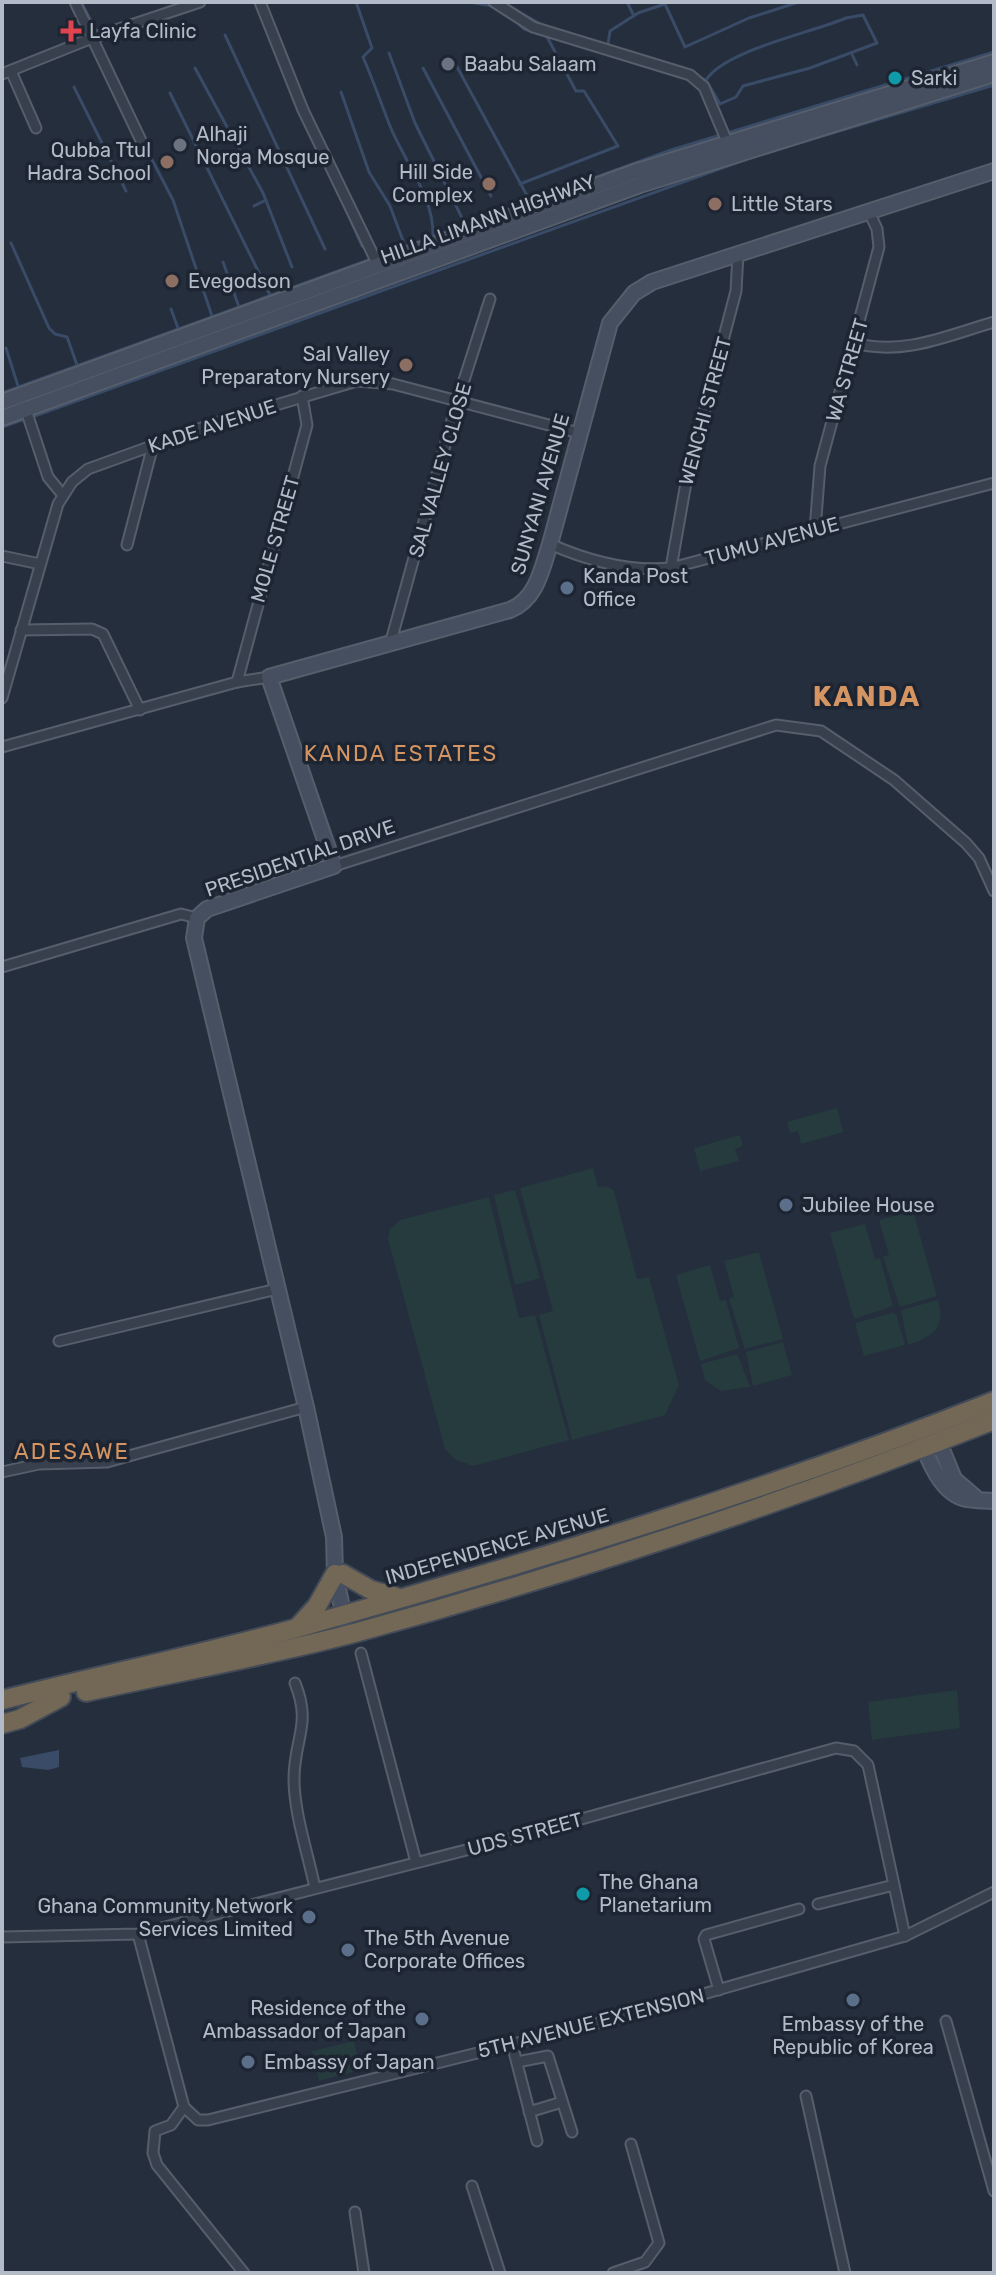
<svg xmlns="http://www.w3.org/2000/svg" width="996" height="2275" font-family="Rubik,sans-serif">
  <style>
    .green { fill: #263b3e }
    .water { fill: #394b66 }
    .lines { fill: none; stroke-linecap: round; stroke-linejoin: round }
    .stream { stroke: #394b66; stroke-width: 3 }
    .street-casing { stroke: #565e6b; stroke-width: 13 }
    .secondary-casing { stroke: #565e6b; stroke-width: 18 }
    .highway-casing { stroke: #434b58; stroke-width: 22 }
    .street { stroke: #38404d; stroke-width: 9 }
    .secondary { stroke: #464f60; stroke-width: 14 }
    .highway { stroke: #736855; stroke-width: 18 }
    .health-dot { fill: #e0444e; stroke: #1d2532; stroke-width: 3 }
    .worship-dot { fill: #6b7280; stroke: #1d2532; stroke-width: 3 }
    .culture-dot { fill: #0f9aa8; stroke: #1d2532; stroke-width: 3 }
    .education-dot { fill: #8d6e63; stroke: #1d2532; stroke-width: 3 }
    .service-dot { fill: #5c6f8a; stroke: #1d2532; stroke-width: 3 }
    .labels { text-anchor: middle; stroke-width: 7; stroke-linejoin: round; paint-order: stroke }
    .poi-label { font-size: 20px; fill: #b4bbc8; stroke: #1d2532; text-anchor: start }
    .street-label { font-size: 20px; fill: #b4bbc8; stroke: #1d2532 }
    .neighbourhood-label { font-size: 22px; letter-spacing: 2px; fill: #d49563; stroke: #1d2532 }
    .district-label { font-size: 28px; font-weight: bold; letter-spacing: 2px; fill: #d49563; stroke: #1d2532 }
  </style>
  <rect width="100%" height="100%" fill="#242e3d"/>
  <g class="green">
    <path d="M837 1108 843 1132 801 1144 798 1131 790 1133 787 1122Z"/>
    <path d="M740 1135 743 1146 735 1149 739 1161 700 1171 694 1148Z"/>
    <path d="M593 1168 598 1187 607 1186 614 1191 637 1279 649 1277 679 1385 665 1415 572 1440 539 1315 553 1311 520 1188Z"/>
    <path d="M515 1190 540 1278 515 1285 494 1195Z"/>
    <path d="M489 1197 519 1318 535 1315 569 1440 473 1466 456 1460 445 1449 388 1239 390 1229 400 1220Z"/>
    <path d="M913 1211 937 1296 900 1307 883 1257 889 1255 879 1220Z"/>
    <path d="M865 1224 875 1259 880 1258 893 1306 854 1319 830 1233Z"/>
    <path d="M759 1252 783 1339 745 1349 729 1299 734 1297 724 1261Z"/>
    <path d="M710 1265 720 1301 726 1300 739 1348 700 1361 676 1275Z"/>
    <path d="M938 1300C946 1328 933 1336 908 1345L901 1310Z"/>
    <path d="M892 1313 896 1314 905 1345 864 1356 855 1323Z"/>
    <path d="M783 1342 792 1375 753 1386 746 1352Z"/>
    <path d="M737 1354 750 1387 721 1391 705 1380 701 1364Z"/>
    <path d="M957 1690 960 1728 872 1740 868 1702Z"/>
    <path d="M354 2041 361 2070 319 2081 312 2051Z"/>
  </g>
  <path class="water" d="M59 1750V1767L48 1770 22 1767 20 1758Z"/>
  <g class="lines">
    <g class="stream">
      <path d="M81 2 97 32"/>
      <path d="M356 2 372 48 363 57C373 80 381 103 390 126 404 161 434 196 433 236"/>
      <path d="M469 2 493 6"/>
      <path d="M535 2 536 3"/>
      <path d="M627 2 634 16"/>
      <path d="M507 5 542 25"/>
      <path d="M160 11 183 2"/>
      <path d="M512 18 524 29 540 34"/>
      <path d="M225 35 325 249"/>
      <path d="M588 39 622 50"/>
      <path d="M608 44 610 31 638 13 665 4 685 47 749 18 799 2"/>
      <path d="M389 53 415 123 465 224"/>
      <path d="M852 54 857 65"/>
      <path d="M649 58 687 70"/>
      <path d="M456 65 530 201"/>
      <path d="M195 68 263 193 292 267"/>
      <path d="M423 68 491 196"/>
      <path d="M700 78 706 80 720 104 736 97 743 86 810 68 877 43 863 15 846 18C811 33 725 50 706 80"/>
      <path d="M74 87 126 191"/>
      <path d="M341 92 369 172 390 206 405 246"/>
      <path d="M170 93 270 295"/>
      <path d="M148 152 173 200 212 316"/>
      <path d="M765 153 994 85"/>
      <path d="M520 184 618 146 584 91H576L546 35"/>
      <path d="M339 194 362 246"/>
      <path d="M254 206 266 200"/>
      <path d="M11 243 49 328 55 334 67 337 77 365"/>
      <path d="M223 262 239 307"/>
      <path d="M171 309 178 328"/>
      <path d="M6 348 18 386"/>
      <path d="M2 393 671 150 994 52"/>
      <path d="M32 417 747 159"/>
      <path d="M2 427 25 419"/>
    </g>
    <g class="street-casing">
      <g id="street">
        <path d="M75 2 146 151"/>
        <path d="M260 2 303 110 379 267"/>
        <path d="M494 2 533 27 690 75 704 87 728 144"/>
        <path d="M11 71 36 128"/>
        <path d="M2 74 92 38 200 2"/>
        <path d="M854 343C904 356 946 336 994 322"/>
        <path d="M26 410 48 477 62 494"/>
        <path d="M815 530 820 466 879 247 877 229 869 212"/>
        <path d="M550 544C586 560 630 572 671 568L994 483"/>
        <path d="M127 545 153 445"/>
        <path d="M2 556 40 564"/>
        <path d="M671 568 687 477 736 291 738 254"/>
        <path d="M21 630 92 629 103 634 140 710"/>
        <path d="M391 641 457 402 490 299"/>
        <path d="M237 682 307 425 302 396"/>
        <path d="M2 698 58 504 72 482 88 469 215 423 357 381 393 384 579 433"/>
        <path d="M2 747 237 682 269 677"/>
        <path d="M334 866 776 725 821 731 894 780 966 843 979 858 994 891"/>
        <path d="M2 967 181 914 197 918"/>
        <path d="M59 1341 277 1289"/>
        <path d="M2 1472 39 1464 107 1462 306 1407"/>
        <path d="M361 1653 416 1862"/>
        <path d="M295 1683C312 1725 294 1738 294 1779 294 1813 308 1854 315 1888"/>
        <path d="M818 1904 894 1885"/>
        <path d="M138 1934 184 2107 198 2120H208L634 2014 905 1936 994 1892"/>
        <path d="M2 1937 138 1934 517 1837 836 1748 854 1751 868 1765 905 1936"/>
        <path d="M719 1990 704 1939 706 1935 799 1909"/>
        <path d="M946 2021 994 2191"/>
        <path d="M512 2044 537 2141"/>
        <path d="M517 2062 548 2056 572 2132"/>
        <path d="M806 2096 845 2273"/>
        <path d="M184 2107 171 2125 155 2131 153 2153 157 2165 244 2273"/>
        <path d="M529 2112 562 2102"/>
        <path d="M472 2186 500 2273"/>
        <path d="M355 2212 364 2273"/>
        <path d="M613 2273 645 2262 659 2243 631 2144"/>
      </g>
    </g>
    <g class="secondary-casing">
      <g id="secondary">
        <path d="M2 402 637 171 994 62"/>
        <path d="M2 418 640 185 994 74"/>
        <path d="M936 1435 954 1479 975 1497"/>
        <path d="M921 1437C927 1459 942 1495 967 1499 976 1501 985 1500 994 1501"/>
        <path d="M345 1622 335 1574 334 1537 306 1407 194 938 197 918 207 909 334 866 269 677 510 610C537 599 542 568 550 544L610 323 634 293 652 282 994 171"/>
      </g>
    </g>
    <g class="highway-casing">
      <g id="highway">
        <path d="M343 1574 371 1590 396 1597"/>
        <path d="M298 1627 317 1606 335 1574"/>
        <path d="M86 1692C176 1672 269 1656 358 1632 573 1573 787 1502 994 1420"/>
        <path d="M2 1700C100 1675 199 1655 297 1628 533 1562 766 1491 994 1401"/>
        <path d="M2 1724 20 1719 61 1697"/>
      </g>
    </g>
    <use href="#street" class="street"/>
    <use href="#secondary" class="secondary"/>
    <use href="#highway" class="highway"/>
  </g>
  <path class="health-dot" d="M67 19h8v8h8v8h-8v8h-8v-8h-8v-8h8z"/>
  <g class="worship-dot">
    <circle cx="448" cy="64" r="8"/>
    <circle cx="180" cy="145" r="8"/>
  </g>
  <g class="culture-dot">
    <circle cx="895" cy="78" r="8"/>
    <circle cx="583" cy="1894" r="8"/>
  </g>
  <g class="education-dot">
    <circle cx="167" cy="162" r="8"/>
    <circle cx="489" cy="184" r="8"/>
    <circle cx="715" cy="204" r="8"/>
    <circle cx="172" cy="281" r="8"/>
    <circle cx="406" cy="365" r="8"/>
  </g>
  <g class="service-dot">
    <circle cx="567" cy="588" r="8"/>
    <circle cx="786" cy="1205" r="8"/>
    <circle cx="309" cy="1917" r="8"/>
    <circle cx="348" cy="1950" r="8"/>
    <circle cx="853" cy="2000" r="8"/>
    <circle cx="422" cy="2019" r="8"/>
    <circle cx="248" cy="2062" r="8"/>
  </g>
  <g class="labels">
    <g class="poi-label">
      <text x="89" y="38">Layfa Clinic</text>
      <text x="464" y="71">Baabu Salaam</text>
      <text x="911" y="85">Sarki</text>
      <text x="196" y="141">Alhaji<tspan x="196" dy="23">Norga Mosque</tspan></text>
      <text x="151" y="157" text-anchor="end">Qubba Ttul<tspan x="151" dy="23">Hadra School</tspan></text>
      <text x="473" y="179" text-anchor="end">Hill Side<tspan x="473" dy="23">Complex</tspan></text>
      <text x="731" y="211">Little Stars</text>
      <text x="188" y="288">Evegodson</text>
      <text x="390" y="361" text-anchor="end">Sal Valley<tspan x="390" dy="23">Preparatory Nursery</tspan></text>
      <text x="583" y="583">Kanda Post<tspan x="583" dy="23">Office</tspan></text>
      <text x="802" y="1212">Jubilee House</text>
      <text x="599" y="1889">The Ghana<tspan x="599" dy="23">Planetarium</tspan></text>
      <text x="293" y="1913" text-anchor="end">Ghana Community Network<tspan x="293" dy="23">Services Limited</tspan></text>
      <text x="364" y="1945">The 5th Avenue<tspan x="364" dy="23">Corporate Offices</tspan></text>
      <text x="406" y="2015" text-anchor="end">Residence of the<tspan x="406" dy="23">Ambassador of Japan</tspan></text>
      <text x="853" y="2031" text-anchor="middle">Embassy of the<tspan x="853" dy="23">Republic of Korea</tspan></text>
      <text x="264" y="2069">Embassy of Japan</text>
    </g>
    <g class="street-label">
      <text transform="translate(488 219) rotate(-20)" y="7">HILLA LIMANN HIGHWAY</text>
      <text transform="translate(847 370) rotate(-74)" y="7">WA STREET</text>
      <text transform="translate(705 411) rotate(-75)" y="7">WENCHI STREET</text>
      <text transform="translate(212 426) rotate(-18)" y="7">KADE AVENUE</text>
      <text transform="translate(440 470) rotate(-74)" y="7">SAL VALLEY CLOSE</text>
      <text transform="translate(540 494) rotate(-74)" y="7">SUNYANI AVENUE</text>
      <text transform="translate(275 539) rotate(-74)" y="7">MOLE STREET</text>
      <text transform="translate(772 541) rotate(-15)" y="7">TUMU AVENUE</text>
      <text transform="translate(300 858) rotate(-19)" y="7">PRESIDENTIAL DRIVE</text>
      <text transform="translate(497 1546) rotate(-16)" y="7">INDEPENDENCE AVENUE</text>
      <text transform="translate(525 1834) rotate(-15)" y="7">UDS STREET</text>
      <text transform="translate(591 2023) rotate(-14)" y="7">5TH AVENUE EXTENSION</text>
    </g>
    <g class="neighbourhood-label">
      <text x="401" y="761">KANDA ESTATES</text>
      <text x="72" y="1459">ADESAWE</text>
    </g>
    <g class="district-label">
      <text x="867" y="706">KANDA</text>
    </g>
  </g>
  <rect width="996" height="2275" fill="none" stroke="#b4bbc8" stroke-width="8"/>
</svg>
